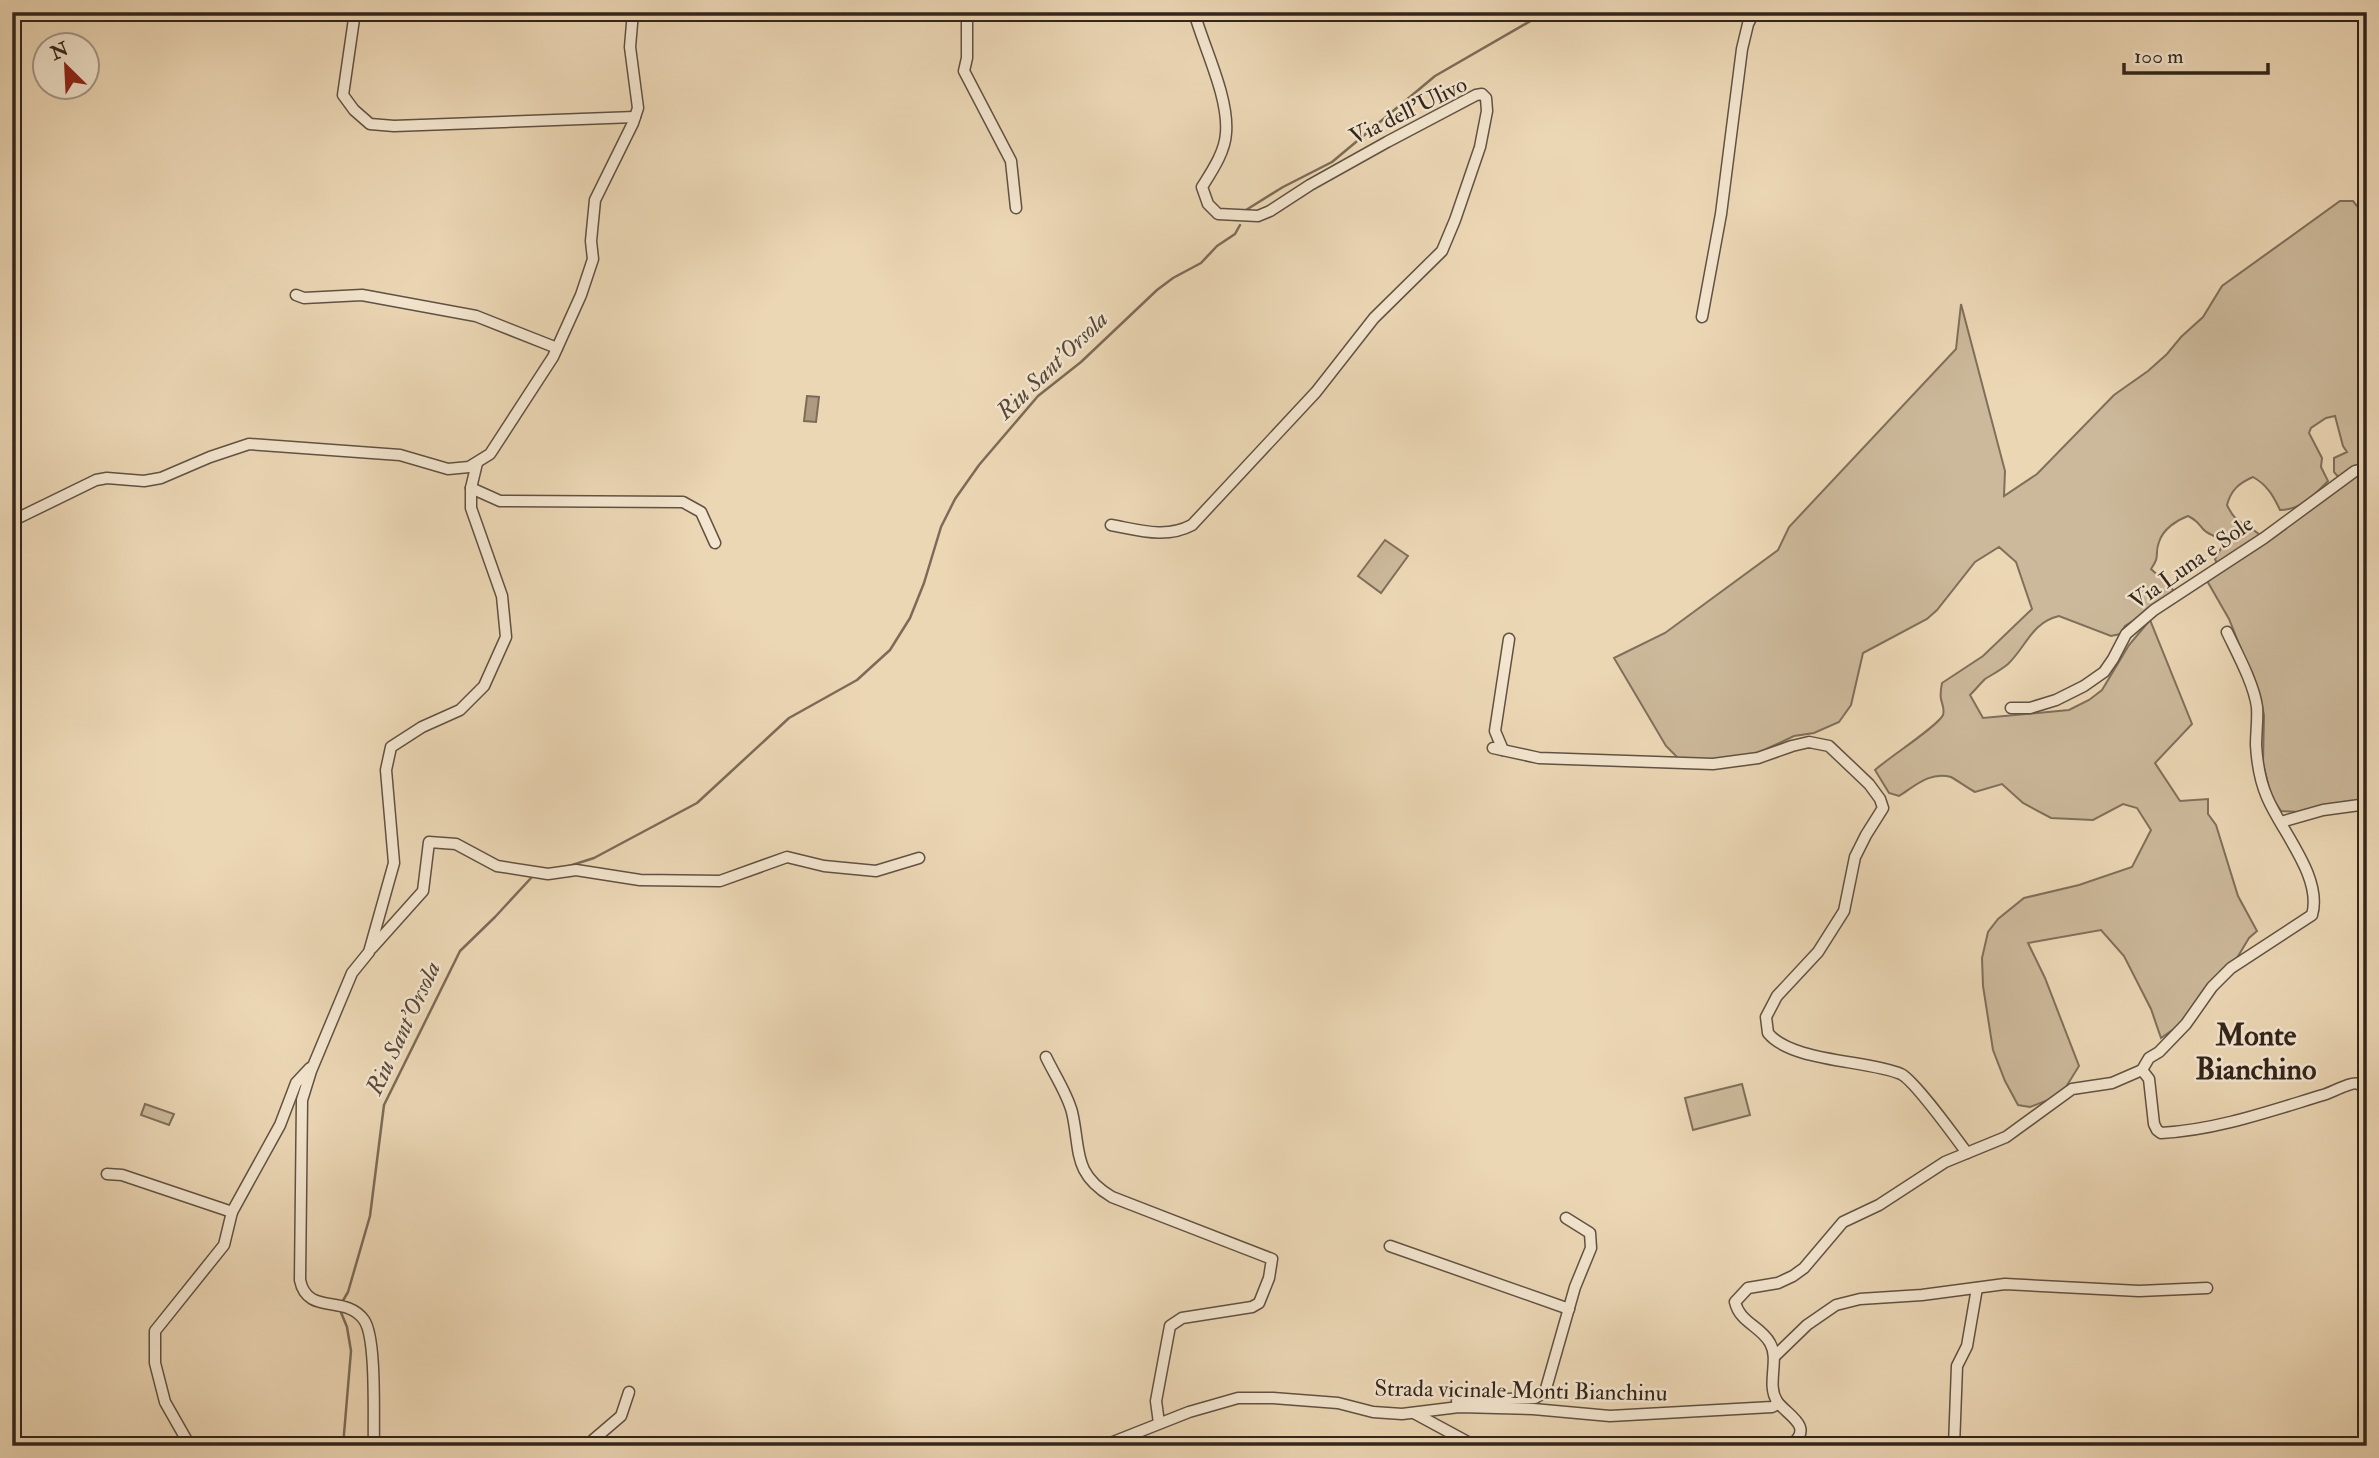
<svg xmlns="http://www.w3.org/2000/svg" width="2379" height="1458" font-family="'IM FELL Double Pica',serif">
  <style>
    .green { fill: #ccb99b; stroke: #7f6f5b; stroke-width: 2 }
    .water { fill: #ad9a81; stroke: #7c6b58; stroke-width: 2 }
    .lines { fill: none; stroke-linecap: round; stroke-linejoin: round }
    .stream { stroke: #7c6b58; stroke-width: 2.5 }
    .minor-casing { stroke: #605242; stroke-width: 13 }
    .minor { stroke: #f3e5cf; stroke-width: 10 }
    .labels { text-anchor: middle; stroke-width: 5; stroke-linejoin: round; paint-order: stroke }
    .street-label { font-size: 23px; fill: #32251b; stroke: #f3e5cf }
    .water-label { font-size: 24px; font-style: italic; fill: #57483a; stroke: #f3e5cf }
    .district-label { font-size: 30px; font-weight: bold; fill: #32251b; stroke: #f3e5cf }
  </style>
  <rect width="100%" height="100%" fill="#ecd7b5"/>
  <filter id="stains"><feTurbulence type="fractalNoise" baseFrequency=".00286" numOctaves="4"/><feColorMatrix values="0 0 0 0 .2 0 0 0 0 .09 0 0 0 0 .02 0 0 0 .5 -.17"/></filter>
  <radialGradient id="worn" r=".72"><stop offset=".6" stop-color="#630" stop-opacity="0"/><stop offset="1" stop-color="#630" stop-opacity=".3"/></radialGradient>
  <g class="green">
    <path d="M2340 201H2353L2362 212 2363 303 2359 409 2366 459 2364 464 2339 478 2334 472V458L2347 452 2343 446 2335 416 2326 418 2311 428 2309 433 2322 458 2321 467 2328 481C2313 496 2301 510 2280 510 2273 495 2267 485 2253 477 2239 483 2231 490 2227 505 2236 525 2246 523 2260 535L2218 566 2215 559 2224 543C2218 536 2208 535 2203 529 2198 523 2196 520 2188 516 2177 520 2163 529 2159 542 2154 555 2161 555 2151 569L2171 587 2174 592 2170 598 2125 626 2120 634 2111 636 2059 616C2032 622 2026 647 2008 664 2001 670 1993 674 1985 679 1980 684 1975 690 1970 695L1983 718 2069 710 2089 700 2102 690 2129 645 2150 620 2192 724 2155 763 2180 801 2208 799V814L2216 825 2238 896 2257 931 2249 938 2231 968 2191 1017 2161 1038 2151 1009 2124 956 2101 930 2028 943 2045 978 2079 1066 2061 1095 2030 1107 2018 1105 2005 1081 1993 1050 1983 986 1982 958 1988 932 1998 919 2024 898 2079 885 2132 867 2151 830 2137 808 2123 804 2093 820 2051 818 2023 803 2002 784 1975 792C1969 789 1955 779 1951 777 1930 771 1915 786 1899 796L1889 793 1875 770C1888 758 1938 726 1943 715 1945 708 1942 705 1941 699 1940 694 1941 688 1942 683L1983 656 2032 609 2016 562 1999 547 1975 562 1937 610 1927 619 1863 653 1851 705 1839 722 1814 733 1794 736 1741 761 1683 763 1666 746 1614 658 1665 633 1778 550 1789 527 1956 349 1961 304 2005 471 2004 496 2037 474 2114 395 2148 371 2167 354 2181 337 2203 317 2222 286Z"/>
    <path d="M2362 474 2367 480V799L2298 812 2281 811 2271 796 2263 763 2264 715 2260 696 2229 619 2206 579 2356 475Z"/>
    <path d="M1385 540 1408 556 1381 593 1358 576Z"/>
    <path d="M1742 1084 1750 1115 1693 1130 1685 1098Z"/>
    <path d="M145 1104 174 1114 169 1125 141 1115Z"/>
  </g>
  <path class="water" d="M807 396 819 397 816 422 804 421Z"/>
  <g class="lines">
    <g class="stream">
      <path d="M1246 210 1283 187 1332 162 1435 76 1546 12"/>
      <path d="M569 866 594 858 697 803 789 718 857 680 890 650 910 618 924 583 941 527 955 499 979 465 1038 396 1081 362 1157 290 1173 278 1201 263 1217 246 1235 234 1240 225"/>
      <path d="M341 1304 348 1292 370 1216 384 1105 460 951 495 917 532 877"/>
      <path d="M340 1310 347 1327 351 1351 343 1446"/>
    </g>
    <g class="minor-casing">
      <g id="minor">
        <path d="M355 12 343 95 354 110 370 124 394 126 635 117"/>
        <path d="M967 12V58L964 71 1011 161 1016 208"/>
        <path d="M296 295 304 298 362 295 476 316 557 348"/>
        <path d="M1702 317 1721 214 1742 49 1748 24 1754 12"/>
        <path d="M471 488 500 501 683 502 701 512 715 543"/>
        <path d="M12 521 96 480 107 478 144 481 161 478 210 457 249 444 400 455 448 469 469 467 490 454 553 357 581 295 593 259 591 241 595 200 633 123 638 108 630 47 633 12"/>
        <path d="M1111 525C1139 530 1166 539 1192 525L1316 392 1374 318 1442 251 1455 220 1480 147 1487 111 1486 98 1482 94 1476 95 1387 142 1310 185 1270 211 1258 216 1218 214 1208 204 1202 187C1212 171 1225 152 1226 133 1229 97 1204 48 1194 12"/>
        <path d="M2011 708H2030L2056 700 2084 686 2104 672 2113 659 2126 634 2154 610 2264 538 2355 471 2367 468"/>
        <path d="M1493 748 1539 758 1713 764 1758 758 1792 746 1809 742 1829 746 1869 784 1880 799 1883 808 1866 835 1855 857 1844 911 1818 952 1777 996 1766 1017 1768 1033C1791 1062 1868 1060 1901 1074 1915 1081 1955 1137 1967 1153"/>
        <path d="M1503 750 1495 731 1509 639"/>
        <path d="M2281 822 2323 810 2367 804"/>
        <path d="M372 948 423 891 429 842 456 844 497 866 548 874 576 870 640 880 720 881 787 857 824 866 876 871 919 858"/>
        <path d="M1046 1057C1054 1074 1067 1093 1072 1112 1081 1151 1072 1173 1112 1197L1272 1259 1269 1278 1259 1303 1252 1307 1182 1318 1170 1326 1156 1401 1159 1423"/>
        <path d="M2142 1070 2149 1058 2159 1052 2186 1024 2212 987 2231 968 2312 915C2323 877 2281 831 2267 797 2260 781 2257 762 2256 745 2256 732 2258 719 2257 707 2254 684 2237 653 2227 632"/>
        <path d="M107 1174 122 1175 232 1212 280 1125 296 1083 310 1068"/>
        <path d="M1390 1246 1569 1309"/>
        <path d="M1775 1356 1807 1325 1836 1305 1860 1299 1922 1295 2005 1284 2139 1291 2207 1288"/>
        <path d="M1457 1401 1535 1398 1545 1392 1575 1287 1591 1248 1590 1233 1566 1218"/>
        <path d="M1414 1413 1475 1446"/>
        <path d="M190 1446 165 1402 155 1363V1331L224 1245 232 1212"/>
        <path d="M374 1446C373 1421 377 1338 364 1320 346 1294 307 1316 300 1280L302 1100 311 1071 352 973 369 952 394 863 386 770 391 747 422 727 460 710 484 686 506 637 502 596 471 508V488L477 463"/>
        <path d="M591 1446 593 1440 621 1416 629 1392"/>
        <path d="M1103 1446 1189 1412 1238 1398H1273L1338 1403 1373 1412 1402 1414 1459 1407 1533 1409 1610 1416 1772 1407 1778 1404"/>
        <path d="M1768 1446 1771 1443 1792 1444C1815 1426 1785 1414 1777 1401 1766 1384 1780 1360 1770 1343 1761 1326 1740 1323 1735 1302L1748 1288 1778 1283 1793 1276 1804 1268 1843 1222 1879 1205 1945 1162 2006 1137 2072 1089 2112 1083 2142 1070 2149 1079 2154 1124 2157 1130 2161 1133C2217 1130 2270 1111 2323 1095 2331 1093 2352 1081 2358 1084 2366 1086 2366 1095 2367 1102"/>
        <path d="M1954 1446 1957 1366 1967 1346 1977 1288"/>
      </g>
    </g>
    <use href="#minor" class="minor"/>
  </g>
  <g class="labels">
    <g class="street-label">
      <text transform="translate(1408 110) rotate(-26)" y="8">Via dell'Ulivo</text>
      <text transform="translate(2191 562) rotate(-35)" y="8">Via Luna e Sole</text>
      <text transform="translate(1521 1390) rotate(1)" y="8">Strada vicinale Monti Bianchinu</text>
    </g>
    <g class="water-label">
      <text transform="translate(1052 365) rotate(-44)" y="8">Riu Sant'Orsola</text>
      <text transform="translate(403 1028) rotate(-65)" y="8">Riu Sant'Orsola</text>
    </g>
    <g class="district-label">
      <text x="2256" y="1045">Monte<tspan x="2256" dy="34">Bianchino</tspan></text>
    </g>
  </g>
  <rect width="2379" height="1458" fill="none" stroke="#ecd7b5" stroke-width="42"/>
  <rect x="14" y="14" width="2351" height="1430" fill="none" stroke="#32251b" stroke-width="3.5"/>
  <rect x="21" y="21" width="2337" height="1416" fill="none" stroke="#32251b" stroke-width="2"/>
  <g transform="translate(66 66) rotate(336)"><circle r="33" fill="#f3e5cf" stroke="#a69887" stroke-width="2"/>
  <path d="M0-5L12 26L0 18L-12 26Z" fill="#8f2418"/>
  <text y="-10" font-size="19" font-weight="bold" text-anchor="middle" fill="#32251b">N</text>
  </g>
  <path d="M2124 63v10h144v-10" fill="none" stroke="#32251b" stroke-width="3.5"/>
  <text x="2134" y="63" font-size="21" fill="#32251b" stroke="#f3e5cf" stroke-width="5" paint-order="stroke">100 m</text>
  <rect width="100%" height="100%" filter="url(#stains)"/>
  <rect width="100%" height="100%" fill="url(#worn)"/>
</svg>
